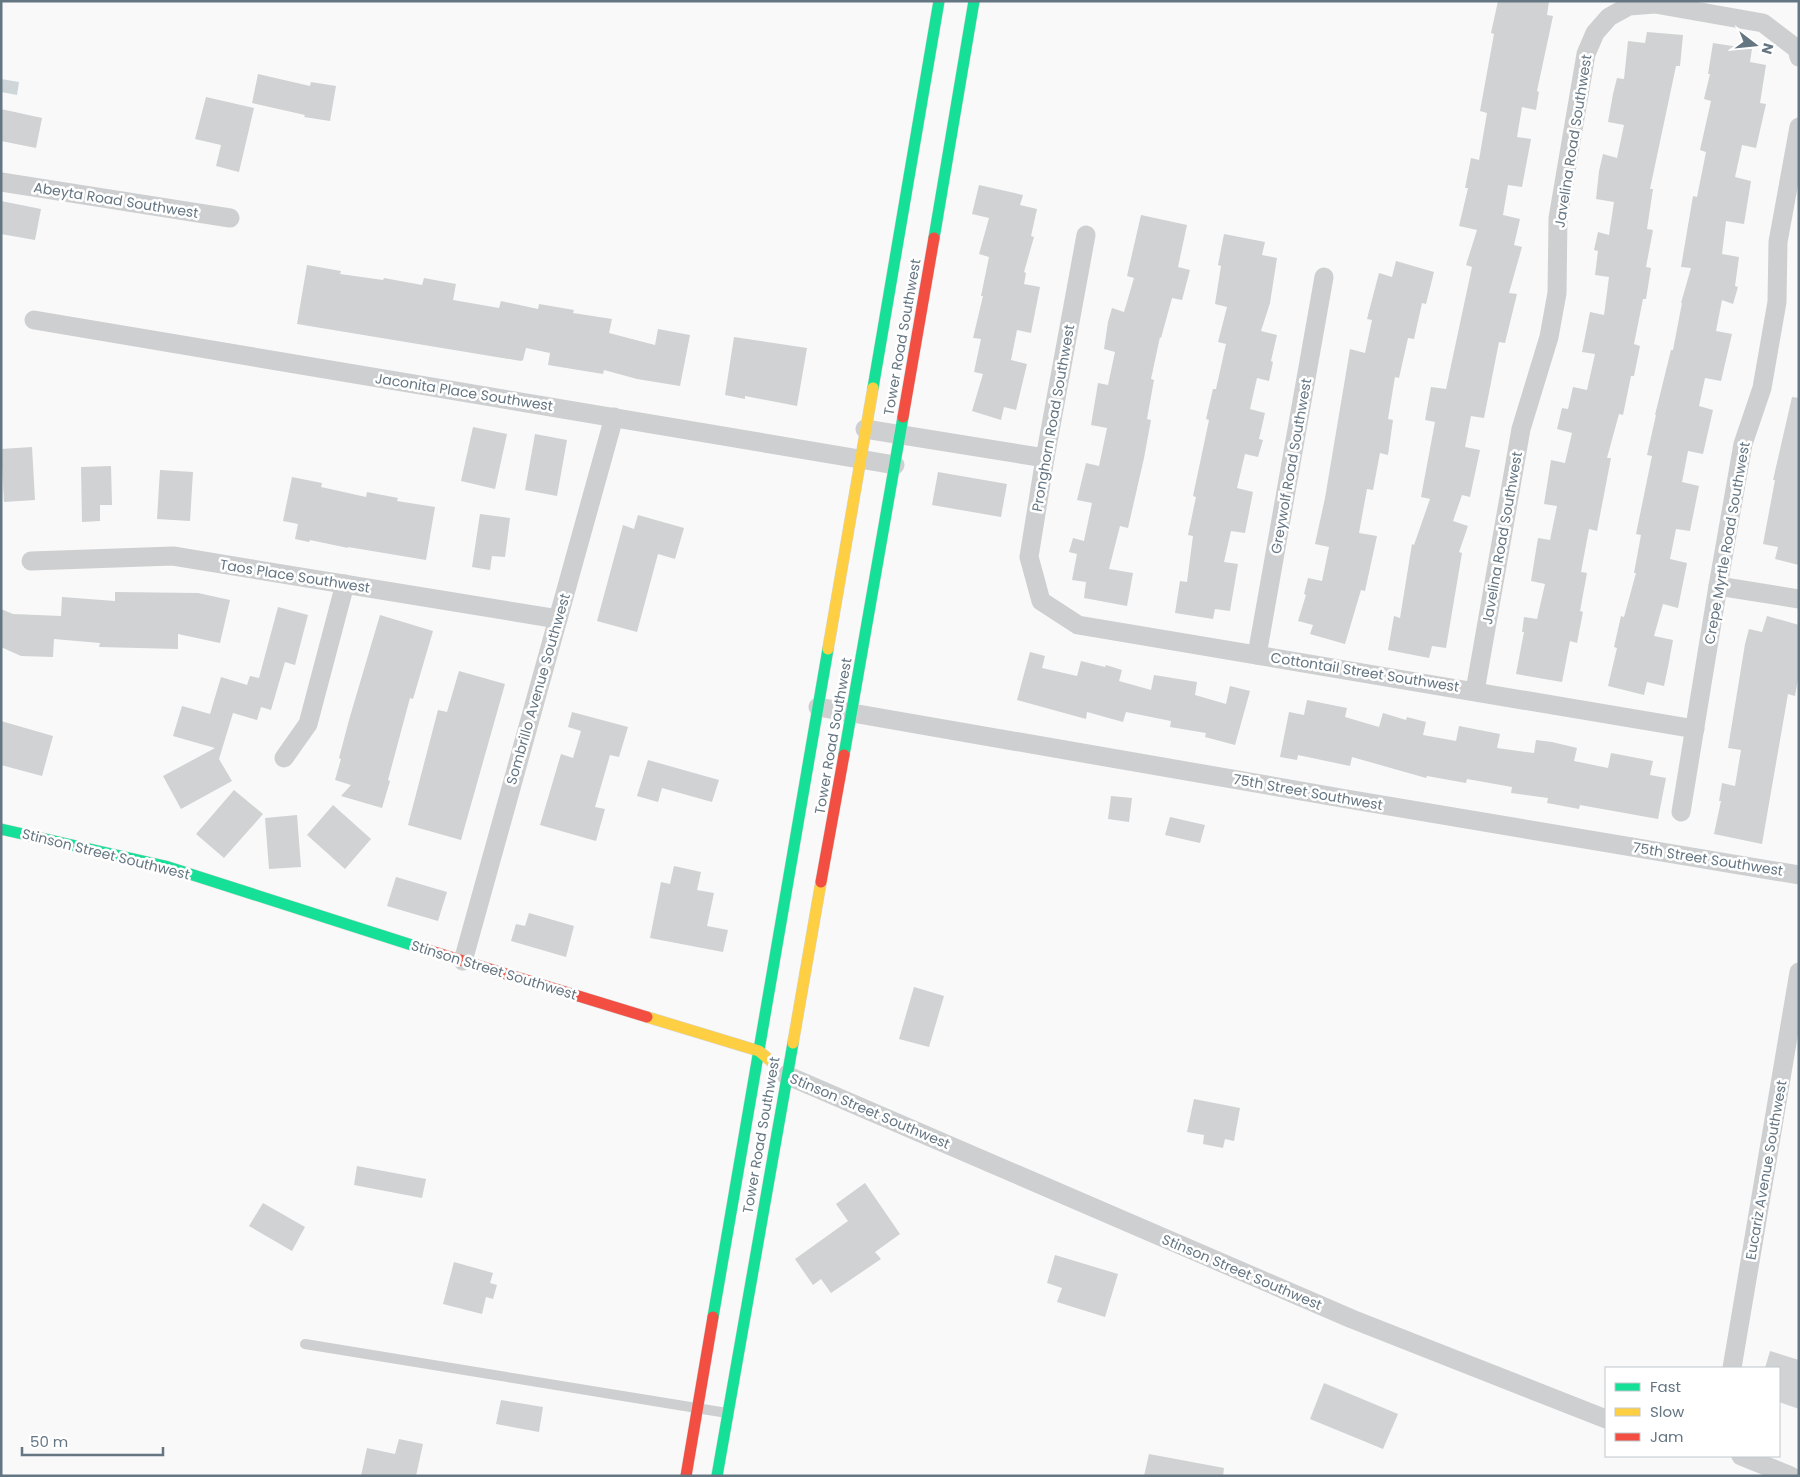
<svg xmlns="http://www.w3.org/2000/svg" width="1800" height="1477" font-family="Poppins,sans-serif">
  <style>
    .water { fill: #ced6d9 }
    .building { fill: #d0d2d3 }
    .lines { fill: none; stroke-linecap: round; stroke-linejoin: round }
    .fast-casing { stroke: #d5d6d7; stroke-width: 12 }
    .slow-casing { stroke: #d5d6d7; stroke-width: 12 }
    .jam-casing { stroke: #d5d6d7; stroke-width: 12 }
    .lane { stroke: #cecfd0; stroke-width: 10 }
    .street { stroke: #cecfd0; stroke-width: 19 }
    .fast { stroke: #16e098; stroke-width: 11 }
    .slow { stroke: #ffcf43; stroke-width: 11 }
    .jam { stroke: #f24e42; stroke-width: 11 }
    .labels { text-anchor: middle; stroke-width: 5; stroke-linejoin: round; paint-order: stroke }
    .street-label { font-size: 14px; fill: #657683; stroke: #fff }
  </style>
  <rect width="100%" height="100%" fill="#f9f9f9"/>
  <path class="water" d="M1 79 19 82 17 95 1 92Z"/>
  <g class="building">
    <path d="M1498 1H1549L1547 15 1553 16 1537 91 1539 92 1536 110 1522 107 1517 137 1531 139 1522 187 1508 185 1503 215 1520 219 1514 245 1522 247 1509 293 1517 294 1505 343 1499 342 1484 418 1471 416 1465 447 1480 450 1470 497 1462 495 1453 521 1468 526 1459 552 1462 553 1446 648 1432 646 1429 658 1388 650 1394 616 1400 618 1412 544 1414 545 1430 499 1421 497 1435 422 1425 420 1431 387 1446 389 1472 267 1466 265 1477 230 1459 226 1468 188H1465L1471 158 1479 160 1487 113 1480 111 1494 34 1491 33Z"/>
    <path d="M1647 32 1683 35 1680 66H1676L1650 189H1653L1647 229 1653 230 1646 267 1651 268 1646 299H1643L1634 344 1640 346 1634 376H1631L1623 415 1619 414 1607 458H1611L1597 531 1589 529 1581 572 1587 573 1580 611 1583 612 1577 643 1570 641 1562 682 1516 674 1524 632H1522L1524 617 1537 619 1545 584 1531 581 1538 538 1550 540 1557 506 1544 504 1551 460 1565 463 1572 433 1557 429 1562 408 1568 409 1573 387 1587 390 1595 354 1582 352 1590 312 1604 315 1609 277 1595 275 1598 251 1594 250 1598 232 1609 235 1614 202 1596 199 1599 171 1603 154 1617 158 1624 125 1608 122 1613 94 1617 78 1624 79 1628 41 1645 43Z"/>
    <path d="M1713 43 1752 49 1750 62 1766 65 1760 103 1766 104 1756 148 1742 145 1735 177 1751 181 1744 224 1726 221 1722 254 1739 257 1735 286 1738 287 1733 304 1722 300 1716 331 1732 334 1721 381 1705 378 1699 406 1713 410 1703 454 1688 451 1682 482 1699 486 1690 531 1676 529 1670 559 1687 563 1678 608 1663 604 1654 636 1673 640 1668 667 1664 686 1647 682 1644 695 1608 686 1617 648 1614 647 1621 616 1624 617 1636 573H1634L1641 535 1636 534 1652 456 1647 455 1656 415H1655L1671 350H1673L1682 303H1681L1691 268 1681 267 1693 196 1697 197 1706 152 1700 150 1711 101 1704 99 1710 74H1708Z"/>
    <path d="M258 74 310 86 311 82 336 86 330 121 304 117 305 115 252 103Z"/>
    <path d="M206 97 254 108 239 172 216 166 221 145 195 139Z"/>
    <path d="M1 109 42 118 36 148 1 141Z"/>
    <path d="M979 185 1023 195 1020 205 1037 209 1031 236 1034 237 1024 272 1026 273 1024 284 1040 287 1031 333 1017 330 1011 360 1027 364 1016 410 1004 407 1001 420 972 411 983 374 974 372 981 339 973 338 983 296H981L989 257 979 254 989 218 972 214Z"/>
    <path d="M1 201 41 209 35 240 1 234Z"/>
    <path d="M1141 215 1187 225 1178 267 1190 270 1182 300 1172 298 1161 338 1160 337 1151 379 1154 380 1147 419 1151 420 1144 458 1128 528 1120 526 1109 569 1133 573 1127 606 1084 598 1086 582 1072 580 1077 554 1069 552 1073 538 1084 541 1092 503 1077 500 1086 463 1099 466 1107 428 1091 425 1098 383 1108 385 1115 352 1104 349 1108 322 1112 308 1124 312 1134 278 1127 276Z"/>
    <path d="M1224 234 1265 242 1262 255 1277 258 1270 303 1261 331 1277 335 1271 361 1273 362 1269 381 1257 378 1250 409 1265 413 1259 439 1263 440 1258 457 1245 454 1237 488 1253 492 1245 533 1231 531 1224 562 1238 564 1230 611 1215 609 1213 619 1175 613 1180 581 1187 582 1193 536 1188 535 1196 497 1193 496 1209 420 1206 419 1213 389H1216L1226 344 1218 342 1227 307 1215 304 1221 266 1218 265Z"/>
    <path d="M1396 261 1434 272 1426 304 1422 303 1414 339 1408 338 1399 378 1395 377 1388 419 1393 420 1388 455 1380 453 1373 490 1367 489 1359 533 1377 536 1365 591 1361 590 1345 644 1310 634 1313 625 1298 621 1306 595 1304 594 1308 578 1322 581 1329 547 1315 544 1325 498 1350 349 1365 353 1372 320 1367 319 1379 273 1392 277Z"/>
    <path d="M307 265 341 271 340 274 383 280 384 278 422 285 424 278 456 284 453 300 499 308 501 301 538 309 539 304 574 310 573 313 612 319 609 333 655 345 658 329 690 335 680 386 637 379 604 370 603 374 548 365 550 353 526 348 523 360 521 361 297 324Z"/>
    <path d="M734 337 807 348 797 406 745 396V399L725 395Z"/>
    <path d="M1792 397 1799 398V565L1775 559 1778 547 1763 544 1775 480H1773Z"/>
    <path d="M473 427 507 434 495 489 461 481Z"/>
    <path d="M535 434 567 440 557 496 525 490Z"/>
    <path d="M32 447 35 500 4 502 1 449Z"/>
    <path d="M111 466 112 505H100V521L82 522 81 467Z"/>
    <path d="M160 470 193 472 190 521 157 519Z"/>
    <path d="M938 472 1007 484 1001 517 932 505Z"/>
    <path d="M292 477 322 483 321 487 366 497 367 492 398 498 397 501 435 507 426 560 348 547V548L310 540 309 542 295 539 298 524 283 521Z"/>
    <path d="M480 514 510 518 505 557 492 556 490 570 472 567Z"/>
    <path d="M638 515 684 528 675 559 658 554 637 632 597 621 623 525 634 529Z"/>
    <path d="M115 592 198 593 230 600 220 643 178 634V649L99 647 100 643 54 639 53 657 21 656 1 647V609L13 614 61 616 62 597 115 601Z"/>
    <path d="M278 607 308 615 295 665 285 662 271 710 261 707 257 720 233 713 219 759 232 781 181 809 163 776 215 748 173 736 182 706 210 714 221 677 247 685 250 676 259 678Z"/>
    <path d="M380 615 433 631 413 699 410 698 388 780 390 781 382 808 341 796 351 785 335 780 341 759 339 758 349 720Z"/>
    <path d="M1767 616 1799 625V673L1795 696 1788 694 1762 844 1714 834 1721 801H1719L1722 783 1735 786 1741 750 1728 748 1745 644 1749 629 1762 632Z"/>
    <path d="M1030 652 1045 656 1042 668 1077 676 1081 661 1105 667 1106 665 1122 670 1119 681 1151 690 1154 675 1197 682 1195 695 1226 704 1230 686 1250 691 1235 745 1205 737 1206 733 1170 727 1171 721 1126 712 1123 722 1087 712 1086 719 1017 700Z"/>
    <path d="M459 671 505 684 461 840 408 825 438 710 447 712Z"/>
    <path d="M1307 700 1347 708 1345 717 1379 727 1383 713 1406 720 1407 717 1426 722 1423 735 1456 741 1459 726 1500 734 1497 748 1534 753 1536 740 1552 742 1577 748 1574 761 1608 768 1611 753 1653 761 1650 775 1666 778 1658 819 1580 805 1579 809 1547 803 1548 798 1511 793 1512 787 1467 779 1466 783 1427 776 1426 778 1352 757 1350 766 1298 755 1297 760 1280 757 1289 712 1304 715Z"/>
    <path d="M572 712 628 727 619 757 610 755 595 807 605 809 596 841 540 825 561 754 573 758 581 731 568 727Z"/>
    <path d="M1 721 53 736 42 776 1 765Z"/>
    <path d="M648 760 719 780 712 802 662 788 658 802 637 796Z"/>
    <path d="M234 790 263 814 224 858 196 834Z"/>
    <path d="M1111 796 1132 798 1129 822 1108 819Z"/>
    <path d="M333 805 371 839 345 869 307 835Z"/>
    <path d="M297 815 301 867 269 869 265 818Z"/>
    <path d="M1170 817 1205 825 1200 843 1165 835Z"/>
    <path d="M674 866 701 872 697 890 714 893 707 926 728 930 723 952 650 938 661 882 670 884Z"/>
    <path d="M396 877 447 892 438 921 387 906Z"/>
    <path d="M529 913 574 926 566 957 511 941 516 924 525 926Z"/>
    <path d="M914 987 944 996 929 1047 899 1039Z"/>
    <path d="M1194 1099 1240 1108 1234 1141 1225 1139 1223 1148 1203 1144 1204 1135 1187 1132Z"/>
    <path d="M357 1166 426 1179 422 1198 354 1185Z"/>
    <path d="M865 1183 900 1234 875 1252 881 1259 831 1293 821 1279 813 1285 795 1259 848 1221 836 1204Z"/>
    <path d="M263 1203 305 1227 292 1251 249 1226Z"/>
    <path d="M1055 1255 1118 1274 1105 1317 1057 1302 1062 1288 1047 1283Z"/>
    <path d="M454 1262 493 1273 490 1283 497 1285 493 1299 486 1297 482 1314 443 1304Z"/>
    <path d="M1770 1351 1799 1360V1409L1779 1402V1368H1765Z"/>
    <path d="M1324 1383 1398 1414 1383 1449 1310 1419Z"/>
    <path d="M501 1400 543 1407 539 1432 496 1424Z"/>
    <path d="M399 1439 423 1444 416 1476H361L367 1448 395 1454Z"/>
    <path d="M1149 1454 1224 1468 1223 1476H1144Z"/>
  </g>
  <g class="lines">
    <g class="fast-casing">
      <g id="fast">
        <path d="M934 238 974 1"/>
        <path d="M873 388 939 1"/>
        <path d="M844 755 903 417"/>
        <path d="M1 829 165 866 421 948"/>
        <path d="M713 1317 828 649"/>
        <path d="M717 1476 793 1043"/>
      </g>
    </g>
    <g class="slow-casing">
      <g id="slow">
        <path d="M828 649 873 388"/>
        <path d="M647 1017 759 1051 772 1062"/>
        <path d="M793 1043 821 882"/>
      </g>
    </g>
    <g class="jam-casing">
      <g id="jam">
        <path d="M903 417 934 238"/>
        <path d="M821 882 844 755"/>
        <path d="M421 948 647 1017"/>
        <path d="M686 1476 713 1317"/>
      </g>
    </g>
    <path class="lane" d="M305 1344 727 1413"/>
    <g class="street">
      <path d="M1 182 230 218"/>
      <path d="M1086 235 1045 458 1029 557 1041 601 1078 625 1695 729"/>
      <path d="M34 320 895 465"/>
      <path d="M865 429 1045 458"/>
      <path d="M31 561 173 556 558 619"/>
      <path d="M1718 586 1799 599"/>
      <path d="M1257 655 1324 277"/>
      <path d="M1475 691 1521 429 1549 337 1557 293 1558 218 1586 54 1595 33 1609 17 1629 6 1655 4 1763 23 1797 49 1799 57"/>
      <path d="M818 707 1347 799 1799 875"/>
      <path d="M284 758 308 724 345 584"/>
      <path d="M1681 812 1718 586 1743 444 1762 388 1777 302 1778 242 1799 127"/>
      <path d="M463 961 614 417"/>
      <path d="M786 1075 1352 1319 1606 1419"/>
      <path d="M1732 1368 1799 972"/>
      <path d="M1741 1456 1791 1476"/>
    </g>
    <use href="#fast" class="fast"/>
    <use href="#slow" class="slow"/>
    <use href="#jam" class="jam"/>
  </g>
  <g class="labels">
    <g class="street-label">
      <text transform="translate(1573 141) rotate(-81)" y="5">Javelina Road Southwest</text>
      <text transform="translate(116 200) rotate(9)" y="5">Abeyta Road Southwest</text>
      <text transform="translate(902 337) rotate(-80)" y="5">Tower Road Southwest</text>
      <text transform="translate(464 392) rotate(9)" y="5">Jaconita Place Southwest</text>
      <text transform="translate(1053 418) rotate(-80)" y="5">Pronghorn Road Southwest</text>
      <text transform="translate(1291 466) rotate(-80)" y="5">Greywolf Road Southwest</text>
      <text transform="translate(1502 538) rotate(-80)" y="5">Javelina Road Southwest</text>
      <text transform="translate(1727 543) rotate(-80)" y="5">Crepe Myrtle Road Southwest</text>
      <text transform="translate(295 576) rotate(9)" y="5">Taos Place Southwest</text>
      <text transform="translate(1365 672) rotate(9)" y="5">Cottontail Street Southwest</text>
      <text transform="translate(538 689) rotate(-74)" y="5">Sombrillo Avenue Southwest</text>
      <text transform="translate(833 736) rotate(-80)" y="5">Tower Road Southwest</text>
      <text transform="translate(1308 792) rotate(10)" y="5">75th Street Southwest</text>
      <text transform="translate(106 854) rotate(14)" y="5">Stinson Street Southwest</text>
      <text transform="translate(1708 859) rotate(9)" y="5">75th Street Southwest</text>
      <text transform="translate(494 970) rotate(17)" y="5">Stinson Street Southwest</text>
      <text transform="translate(870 1111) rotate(23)" y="5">Stinson Street Southwest</text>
      <text transform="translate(761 1135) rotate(-80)" y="5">Tower Road Southwest</text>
      <text transform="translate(1766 1170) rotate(-80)" y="5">Eucariz Avenue Southwest</text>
      <text transform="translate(1242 1272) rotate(23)" y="5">Stinson Street Southwest</text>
    </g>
  </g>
  <rect width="1800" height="1477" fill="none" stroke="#657683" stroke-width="5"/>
  <rect x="1605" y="1367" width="175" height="90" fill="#ffffff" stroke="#c1c8cd"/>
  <rect x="1615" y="1383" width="25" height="8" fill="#16e098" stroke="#c1c8cd"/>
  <text x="1650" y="1392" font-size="15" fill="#657683">Fast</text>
  <rect x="1615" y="1408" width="25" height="8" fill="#ffcf43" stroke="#c1c8cd"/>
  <text x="1650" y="1417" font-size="15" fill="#657683">Slow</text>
  <rect x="1615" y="1433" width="25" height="8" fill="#f24e42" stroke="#c1c8cd"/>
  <text x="1650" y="1442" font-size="15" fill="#657683">Jam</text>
  <g transform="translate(1755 45) rotate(106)" stroke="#ffffff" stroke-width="4" paint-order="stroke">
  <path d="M0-4L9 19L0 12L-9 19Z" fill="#657683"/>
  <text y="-8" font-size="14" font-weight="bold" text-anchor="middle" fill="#657683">N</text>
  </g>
  <path d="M22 1447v8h141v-8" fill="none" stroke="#657683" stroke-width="2.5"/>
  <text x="30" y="1447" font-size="15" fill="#657683" stroke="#ffffff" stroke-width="4" paint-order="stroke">50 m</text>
</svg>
